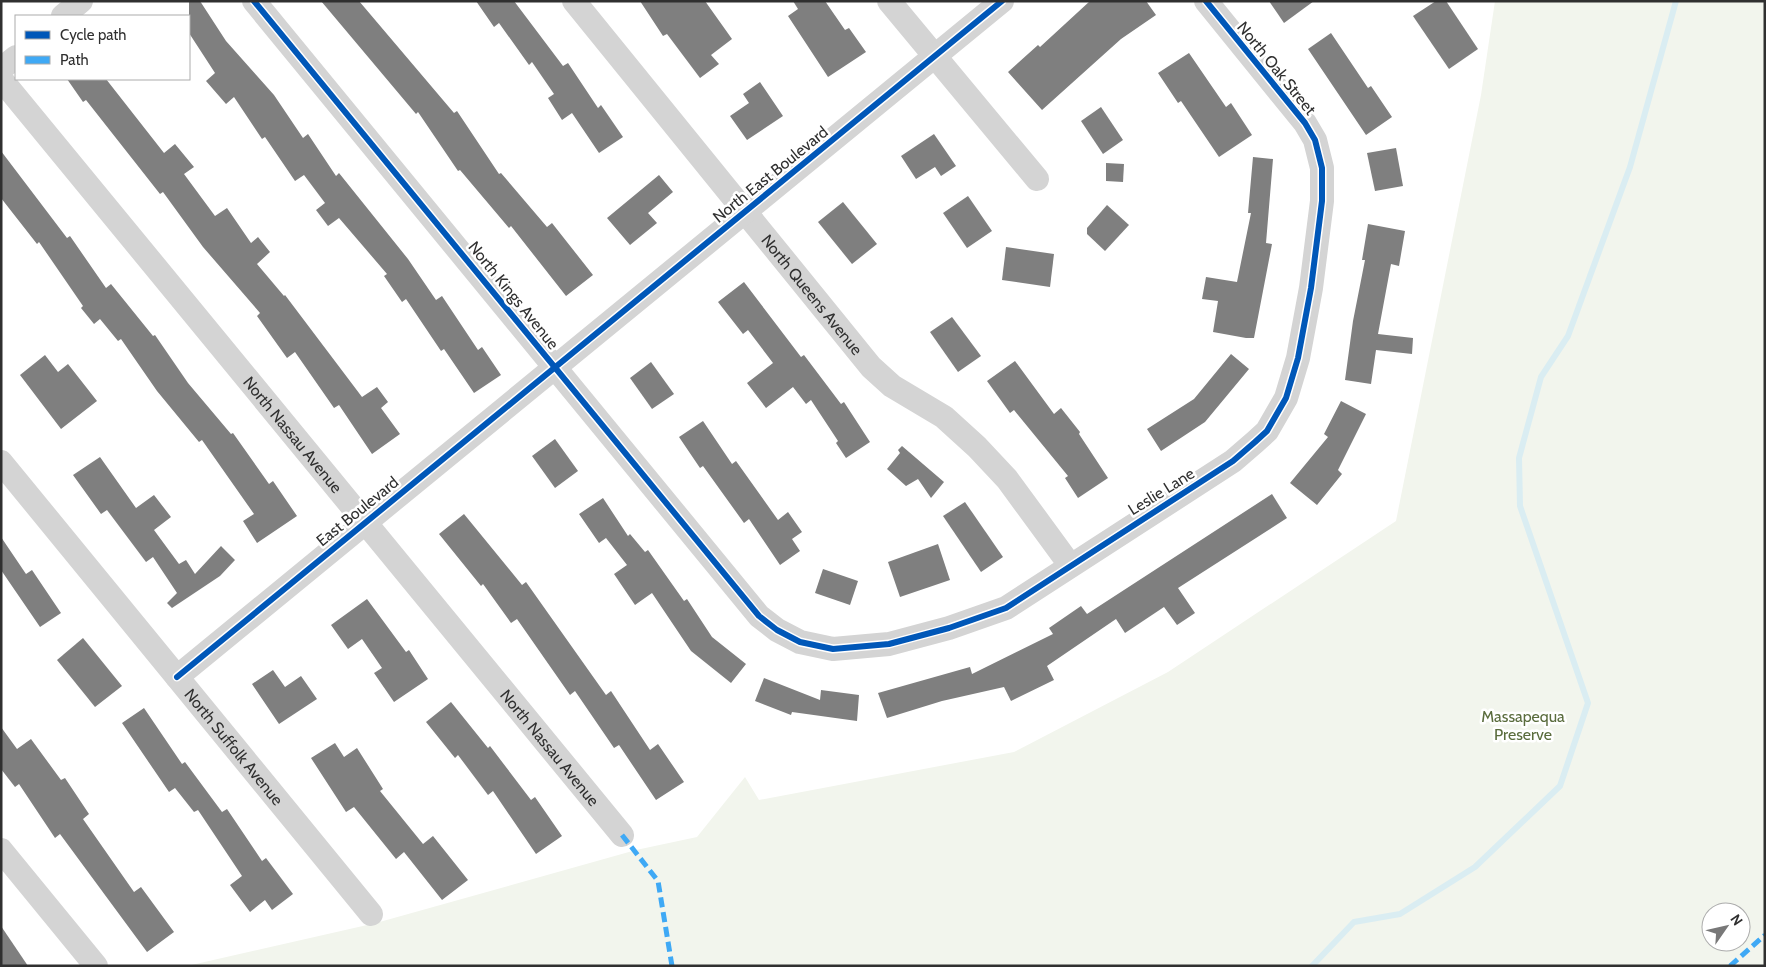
<svg xmlns="http://www.w3.org/2000/svg" width="1766" height="967" font-family="Cabin,sans-serif">
  <style>
    .green { fill: #f2f5ed; fill-rule: evenodd }
    .lines { fill: none; stroke-linecap: round; stroke-linejoin: round }
    .stream { stroke: #daedf2; stroke-width: 6 }
    .building { fill: #7f7f7f }
    .minor { stroke: #d4d4d4; stroke-width: 24 }
    .quiet { stroke: #3fa9f5; stroke-width: 5; stroke-dasharray: 10 5; stroke-linecap: butt }
    .cycleway-casing { stroke: #fff; stroke-width: 9 }
    .cycleway { stroke: #0057b8; stroke-width: 6 }
    .labels { text-anchor: middle; stroke-width: 5; stroke-linejoin: round; paint-order: stroke }
    .street-label { font-size: 16px; fill: #303030; stroke: #fff }
    .park-label { font-size: 16px; fill: #5a6c3d; stroke: #fff }
  </style>
  <rect width="100%" height="100%" fill="#fff"/>
  <path class="green" d="M1495 1H1765V966H187L376 923 636 850 697 837 745 777 759 800 1014 752 1168 672 1396 521 1481 95ZM1711 912H1741V942H1711Z"/>
  <g class="lines">
    <path class="stream" d="M1312 966 1354 922 1400 914 1475 867 1560 786 1588 703 1520 506 1519 458 1541 377 1568 336 1630 167 1676 1"/>
  </g>
  <g class="building">
    <path d="M189 1H200L226 41 274 95 303 138 308 134 336 176 339 173 408 259 436 300 442 296 478 350 482 347 501 375 474 393 444 349 441 351 406 299 402 302 384 276 387 274 339 218 328 226 316 210 325 203 304 175 295 181 265 137 262 139 234 97 226 104 206 81 215 73 189 33Z"/>
    <path d="M321 1H359L454 113 457 111 499 174 501 173 547 227 552 223 593 275 566 296 511 226 509 228 460 170 458 171 418 112 416 114Z"/>
    <path d="M476 1H514L563 66 568 63 598 108 601 105 623 137 599 153 572 113 562 120 548 98 554 94 532 62 529 65 499 23 494 27Z"/>
    <path d="M640 1H705L732 39 711 55 719 64 700 78 667 34 663 36Z"/>
    <path d="M793 1H825L845 30 849 28 866 52 828 77 788 16 798 9Z"/>
    <path d="M1090 1H1146L1156 15 1121 39 1042 110 1008 72 1038 45 1040 47Z"/>
    <path d="M1269 1H1314L1284 23Z"/>
    <path d="M1436 1H1446L1478 49 1449 69 1413 16Z"/>
    <path d="M1331 33 1368 88 1371 86 1392 117 1366 135 1308 49Z"/>
    <path d="M1189 53 1226 107 1231 103 1252 135 1219 157 1181 101 1178 103 1158 73Z"/>
    <path d="M67 79H106L164 153 175 144 194 167 184 174 215 216 227 208 251 243 258 237 270 252 257 264 284 296 285 295 362 397 377 387 388 402 381 408 400 434 372 454 339 405 334 408 295 352 287 358 257 316 260 313 203 247 163 192 160 194 86 100 83 102Z"/>
    <path d="M760 82 783 116 747 140 730 116 749 103 743 94Z"/>
    <path d="M1101 107 1123 140 1103 154 1081 121Z"/>
    <path d="M934 134 956 166 941 176 935 167 916 179 901 156Z"/>
    <path d="M1396 148 1403 186 1375 191 1367 153Z"/>
    <path d="M1 151 67 238 70 236 106 288 111 284 153 336 155 335 188 383 231 434 233 433 269 484 273 481 297 516 257 543 243 521 254 514 202 440 199 442 157 391 121 339 118 341 100 319 94 324 81 308 83 306 39 242 37 244 1 198Z"/>
    <path d="M1253 157 1273 159 1266 243 1272 244 1254 338H1246L1213 332 1218 301 1202 299 1206 277 1237 282 1251 213H1248Z"/>
    <path d="M1106 163 1124 164 1123 182 1106 181Z"/>
    <path d="M659 175 673 192 648 213 657 223 630 245 607 218Z"/>
    <path d="M968 196 992 231 967 248 943 213Z"/>
    <path d="M843 202 877 244 852 264 818 222Z"/>
    <path d="M1107 205 1129 225 1105 251 1087 234V228Z"/>
    <path d="M1368 224 1405 231 1399 266 1391 264 1378 334 1413 338 1412 354 1376 350 1371 384 1345 380 1353 321 1365 260H1362Z"/>
    <path d="M1006 247 1054 254 1050 287 1002 280Z"/>
    <path d="M744 282 801 357 804 355 841 404 844 402 870 442 846 458 836 443 838 441 811 400 806 404 793 387 766 408 747 383 773 363 748 330 743 334 718 302Z"/>
    <path d="M952 317 981 356 958 372 930 332Z"/>
    <path d="M1231 354 1249 369 1205 422 1161 451 1147 429 1194 399Z"/>
    <path d="M45 355 58 372 68 364 97 401 61 429 20 375Z"/>
    <path d="M1015 361 1054 414 1061 408 1080 432 1079 434 1108 478 1078 498 1065 478 1068 476 1014 410 1010 413 987 381Z"/>
    <path d="M651 362 674 394 652 409 630 378Z"/>
    <path d="M1341 401 1366 414 1338 470 1342 474 1317 505 1290 483 1328 437 1324 434Z"/>
    <path d="M703 421 732 464 736 461 778 520 788 512 802 532 792 539 800 551 780 565 749 519 744 523 703 466 700 468 679 437Z"/>
    <path d="M555 439 578 471 555 488 532 456Z"/>
    <path d="M902 446 944 482 931 498 918 479 906 486 887 469 900 453 898 450Z"/>
    <path d="M100 457 136 508 154 495 171 517 154 530 179 564 186 560 195 574 221 546 235 560 220 576 172 608 167 603 177 593 153 557 146 562 107 510 101 514 73 475Z"/>
    <path d="M1272 494 1287 518 1178 588 1195 613 1177 625 1164 607 1125 633 1116 619 1047 666 1054 680 1011 701 1004 687 942 701 887 718 878 693 970 667 972 674 1053 634 1049 628 1081 606 1087 614Z"/>
    <path d="M603 498 628 536 630 534 645 552 648 550 684 601 687 599 712 637 746 664 731 683 691 651 652 593 635 605 614 574 627 565 606 538 599 543 579 514Z"/>
    <path d="M965 502 1003 557 981 572 943 516Z"/>
    <path d="M464 514 522 585 526 582 606 695 611 691 650 750 658 744 684 782 656 800 619 745 614 748 575 691 570 695 517 619 511 623 483 584 481 586 439 534Z"/>
    <path d="M1 537 26 574 32 570 61 613 40 627 1 570Z"/>
    <path d="M938 544 950 580 900 597 888 562Z"/>
    <path d="M823 569 858 581 850 605 815 593Z"/>
    <path d="M367 599 406 652 409 650 428 679 394 702 374 673 382 668 362 639 348 649 331 625Z"/>
    <path d="M83 638 122 686 95 707 57 660Z"/>
    <path d="M273 670 285 687 301 676 317 699 279 724 252 684Z"/>
    <path d="M764 678 820 700 821 690 859 695 857 721 792 712 791 715 755 701Z"/>
    <path d="M451 702 488 748 490 746 531 800 535 797 562 836 536 854 493 791 488 795 458 755 455 758 426 722Z"/>
    <path d="M144 708 182 764 185 762 222 812 227 809 262 861 266 858 293 894 272 910 265 900 250 912 230 885 242 876 198 810 194 812 175 788 169 792 122 723Z"/>
    <path d="M1 727 17 749 31 739 61 780 65 778 89 814 83 819 134 892 141 887 174 932 147 952 60 834 55 838 19 784 15 787 1 769Z"/>
    <path d="M335 743 344 757 357 748 383 789 380 791 423 844 433 836 468 880 442 900 404 852 396 859 354 807 346 812 311 758Z"/>
    <path d="M1 926 28 966H1Z"/>
  </g>
  <g class="lines">
    <g class="minor">
      <path d="M254 1 759 616 777 630 800 642 833 649 889 644 949 628 1006 608 1233 461 1255 442 1267 431 1286 398 1298 358 1311 288 1322 201V168L1315 140 1305 123 1206 1"/>
      <path id="s1" d="M574 1 871 367 892 386 944 417 977 447 1007 479 1070 565"/>
      <path d="M889 1 1037 179"/>
      <path d="M63 16 81 1"/>
      <path d="M1 69 16 57"/>
      <path id="s2" d="M1 79 622 835"/>
      <path id="s3" d="M1 462 371 914"/>
      <path d="M177 677 1002 1"/>
      <path d="M1 850 96 966"/>
    </g>
    <g class="quiet">
      <path d="M622 835 658 881 672 966"/>
      <path d="M1730 966 1765 935"/>
    </g>
    <g class="cycleway-casing">
      <g id="cycleway">
        <path d="M254 1 759 616 777 630 800 642 833 649 889 644 949 628 1006 608 1233 461 1255 442 1267 431 1286 398 1298 358 1311 288 1322 201V168L1315 140 1305 123 1206 1"/>
        <path d="M177 677 1002 1"/>
      </g>
    </g>
    <use href="#cycleway" class="cycleway"/>
  </g>
  <g class="labels">
    <g class="street-label">
      <text transform="translate(1277 68) rotate(51)" y="6">North Oak Street</text>
      <text transform="translate(770 174) rotate(-39)" y="6">North East Boulevard</text>
      <text dy="6" stroke="none"><textPath href="#s1" startOffset="378">North Queens Avenue</textPath></text>
      <text transform="translate(514 295) rotate(51)" y="6">North Kings Avenue</text>
      <text dy="6" stroke="none"><textPath href="#s2" startOffset="460">North Nassau Avenue</textPath></text>
      <text transform="translate(1161 491) rotate(-32)" y="6">Leslie Lane</text>
      <text transform="translate(357 511) rotate(-39)" y="6">East Boulevard</text>
      <text dy="6" stroke="none"><textPath href="#s3" startOffset="368">North Suffolk Avenue</textPath></text>
      <text dy="6" stroke="none"><textPath href="#s2" startOffset="865">North Nassau Avenue</textPath></text>
    </g>
    <g class="park-label">
      <text x="1523" y="722">Massapequa<tspan x="1523" dy="18">Preserve</tspan></text>
    </g>
  </g>
  <rect width="1766" height="967" fill="none" stroke="#303030" stroke-width="5"/>
  <rect x="15" y="15" width="175" height="65" fill="#ffffff" stroke="#acacac"/>
  <rect x="25" y="31" width="25" height="8" fill="#0057b8" stroke="#acacac"/>
  <text x="60" y="40" font-size="15" fill="#303030">Cycle path</text>
  <rect x="25" y="56" width="25" height="8" fill="#3fa9f5" stroke="#acacac"/>
  <text x="60" y="65" font-size="15" fill="#303030">Path</text>
  <g transform="translate(1726 927) rotate(56)"><circle r="24" fill="#ffffff" stroke="#acacac"/>
  <path d="M0-4L9 19L0 12L-9 19Z" fill="#787878"/>
  <text y="-8" font-size="14" font-weight="bold" text-anchor="middle" fill="#303030">N</text>
  </g>
</svg>
